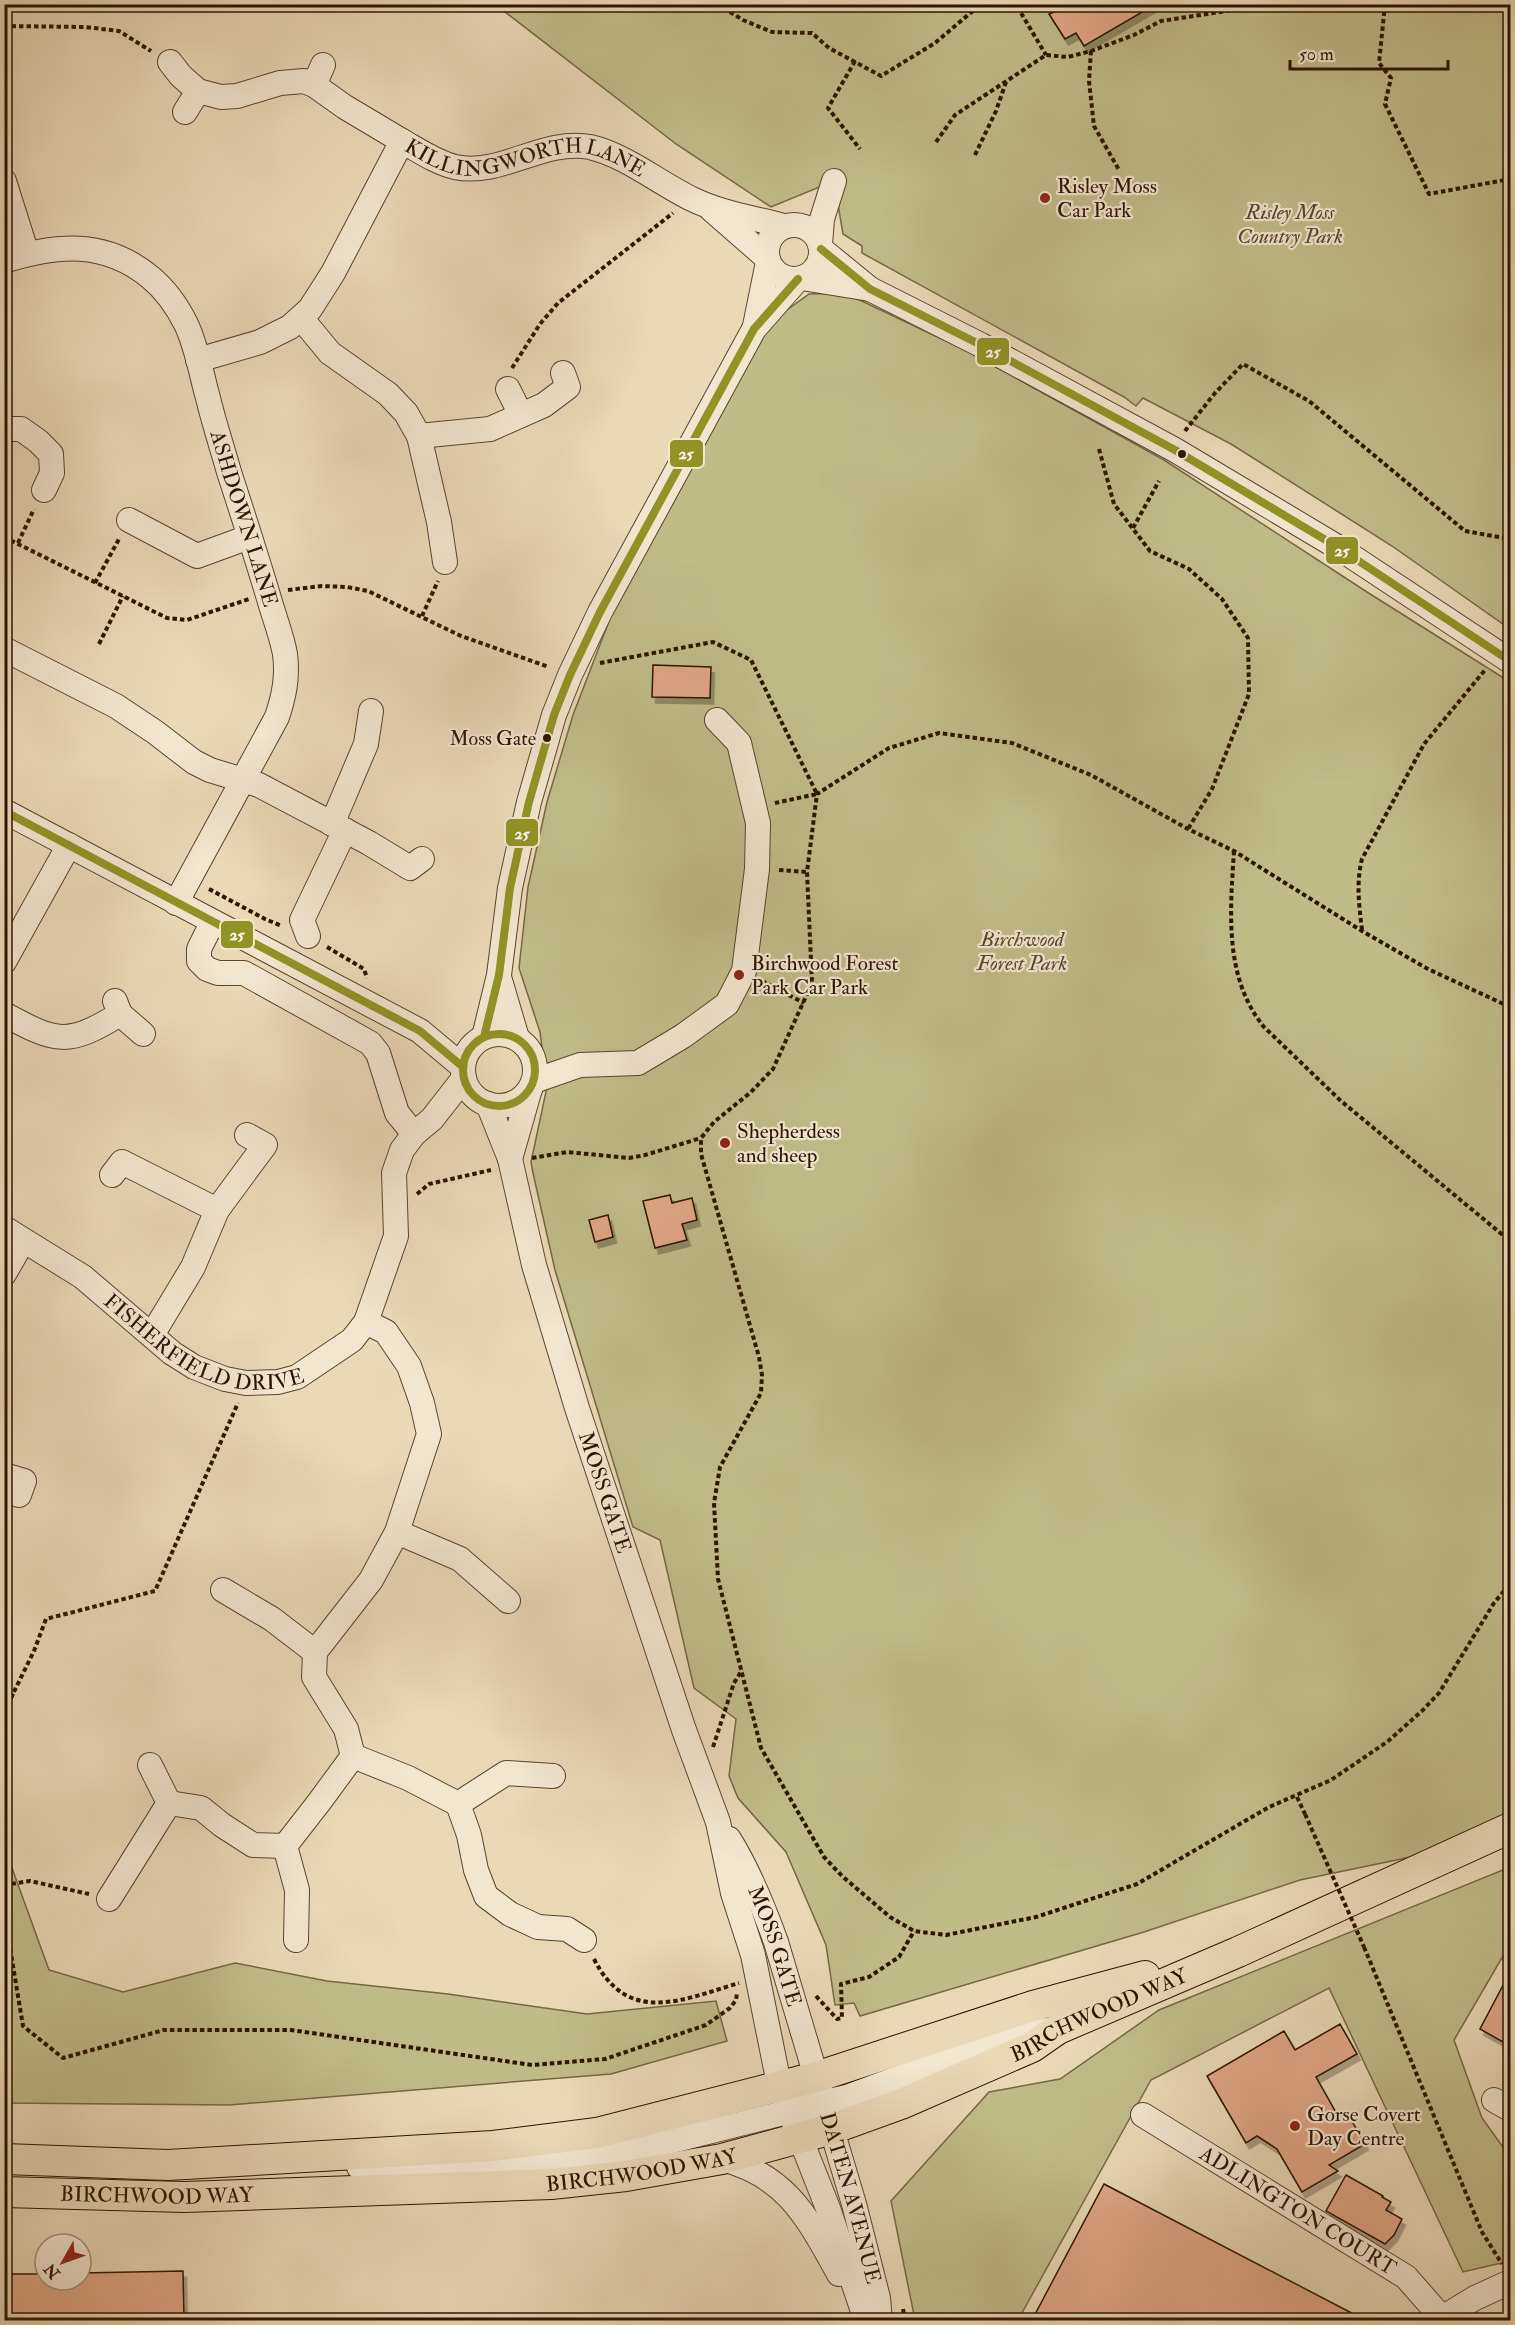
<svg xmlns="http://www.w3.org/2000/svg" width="1515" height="2325" font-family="'IM FELL Double Pica',serif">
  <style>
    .green { fill: #bfbc88; stroke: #766844; stroke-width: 1.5 }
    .building { fill: #e1a786; stroke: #2c1400; stroke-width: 1.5; filter: url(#shadow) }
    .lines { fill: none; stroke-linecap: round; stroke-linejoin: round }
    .minor-casing { stroke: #5b452d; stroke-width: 26 }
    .major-casing { stroke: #2c1400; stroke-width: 32 }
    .path { stroke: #2c1400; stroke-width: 4; stroke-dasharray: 4.5 3; stroke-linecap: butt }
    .minor { stroke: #f1e6cf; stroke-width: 24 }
    .major { stroke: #e9d9b5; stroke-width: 30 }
    .path-bridge { stroke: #2c1400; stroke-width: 4; stroke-dasharray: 4.5 3; stroke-linecap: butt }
    .bus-1-casing { stroke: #f1e6cf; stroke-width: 12 }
    .bus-1 { stroke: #919325; stroke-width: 8 }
    .poi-dot { fill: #8f2418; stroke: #f1e6cf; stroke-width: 2 }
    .bus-dot { fill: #2c1400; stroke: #f1e6cf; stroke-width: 2 }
    .labels { text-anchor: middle; stroke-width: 4.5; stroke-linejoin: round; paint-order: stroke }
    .bus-label { font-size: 20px; fill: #2c1400; stroke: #f1e6cf; text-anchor: end }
    .street-label { font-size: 21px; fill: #2c1400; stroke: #f1e6cf }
    .poi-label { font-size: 21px; fill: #2c1400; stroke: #f1e6cf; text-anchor: start }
    .park-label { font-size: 21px; font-style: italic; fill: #584629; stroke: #f1e6cf }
    .line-badge { stroke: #f1e6cf; stroke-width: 2 }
    .badge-label { font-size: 16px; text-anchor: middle; font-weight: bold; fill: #fff }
  </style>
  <defs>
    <filter id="shadow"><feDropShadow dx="3.5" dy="6" stdDeviation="0" flood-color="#0004"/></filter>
  </defs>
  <rect width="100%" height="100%" fill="#e9d9b5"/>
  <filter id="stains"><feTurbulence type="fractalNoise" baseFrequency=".00333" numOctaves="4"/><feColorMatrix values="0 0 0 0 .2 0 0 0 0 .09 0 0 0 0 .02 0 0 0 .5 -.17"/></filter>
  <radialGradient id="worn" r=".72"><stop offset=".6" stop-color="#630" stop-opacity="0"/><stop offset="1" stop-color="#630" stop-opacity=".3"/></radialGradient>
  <g class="green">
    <path d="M496 5H1510V629L1392 546 1231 444 1143 398 1136 406 1124 397 862 253V246L843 234 834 181 771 207 676 144Z"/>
    <path d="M845 293 967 351 1164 460 1367 592 1510 682V1819L1435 1852 1300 1880 1144 1932 860 2016 854 2003 835 2005 826 1945 786 1852 738 1798 729 1776 736 1719 694 1688 660 1540 633 1527 555 1270 533 1173 531 1162 547 1087 540 1032 519 968 528 887 547 802 573 715 611 616 772 321 809 294Z"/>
    <path d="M4 1846 49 1970 123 1992 235 1963 327 1981 448 1994 587 2014 716 2001 727 2041 611 2074 229 2105 5 2103Z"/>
    <path d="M1510 1867V1944L1454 2040 1482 2118 1510 2157V2261L1463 2272 1329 1988 1151 2080 1018 2320H915L891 2201 989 2092 1060 2079 1159 2010Z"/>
  </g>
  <g class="building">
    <path d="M1056 4H1156L1084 46 1076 33 1065 39 1049 14 1059 10Z"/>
    <path d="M653 665 711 667 710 698 652 697Z"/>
    <path d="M670 1195 672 1203 692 1198 697 1220 682 1224 687 1240 655 1248 643 1201Z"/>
    <path d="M608 1215 613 1237 595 1242 589 1220Z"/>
    <path d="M1510 1972V2046L1480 2029Z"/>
    <path d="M1340 2024 1357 2054 1316 2077 1338 2116 1346 2111 1365 2144 1329 2165 1338 2171 1302 2192 1277 2149 1257 2136 1246 2143 1207 2076 1284 2031 1295 2050Z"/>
    <path d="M1346 2175 1383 2196 1382 2197 1391 2202 1386 2210 1402 2219 1394 2235 1385 2244 1326 2211Z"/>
    <path d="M1104 2184 1365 2320H1032Z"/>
    <path d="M183 2271 184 2320H4V2274H45V2280H81V2273Z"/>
  </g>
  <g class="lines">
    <g class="minor-casing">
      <g id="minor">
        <path d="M170 62 181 76 198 91 185 112"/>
        <path d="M314 85 323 65"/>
        <path d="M198 91 221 97 237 96 280 83 304 81 314 85 345 107 402 141"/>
        <path d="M4 181 27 254"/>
        <path d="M712 210 767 258"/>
        <circle cx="794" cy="252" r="27"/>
        <path d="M820 244 822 219 834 181"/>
        <path d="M821 249 870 289 981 345 1175 450 1339 548 1510 661"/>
        <path id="s1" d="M4 261C57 244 105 240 150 277 166 290 177 306 186 324 197 347 201 373 208 398 214 423 222 447 229 472 243 515 257 558 270 602 275 619 282 637 285 654 288 677 284 696 277 717L176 903"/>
        <path d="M802 278 870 289"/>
        <path d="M301 318 330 353 388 394 406 413 419 436 439 522 445 562"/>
        <path d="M755 326 768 262"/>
        <path id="s2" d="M198 360 260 342 290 327 310 309 333 273 402 141C418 150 437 163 455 167 501 177 543 138 590 147 625 155 659 183 692 199 720 213 754 218 784 226"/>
        <path d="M508 389 521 415"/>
        <path d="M4 429H21L38 441 51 454 52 473 44 490"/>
        <path d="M419 436 490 429 544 405 568 387 563 373"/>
        <path d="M129 520 197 556 249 537"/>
        <path d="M4 649 116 706 155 732 194 762 210 770 259 785 369 843 410 868 422 859"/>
        <path d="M4 811 420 1031 463 1067"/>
        <path d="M332 824 366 744 371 711"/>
        <path d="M212 923 199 949V961L207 969 218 973H244L370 1043 378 1053 397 1113 414 1134"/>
        <path d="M308 936 302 920 345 830"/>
        <path d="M4 962 69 845"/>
        <path d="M499 977 517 1038"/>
        <path d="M115 1001 120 1014 143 1034"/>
        <path d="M4 1014C57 1043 68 1046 120 1014"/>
        <circle cx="499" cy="1070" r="36"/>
        <path d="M484 1037 499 975 510 888 529 802 554 715 570 675 600 612 754 329 798 279"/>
        <path d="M534 1081 580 1065 638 1063 683 1036 727 1004 744 971 757 869 758 823 739 743 717 720"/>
        <path id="s3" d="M488 1104 510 1159 534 1265 577 1408 684 1730 718 1822 733 1893 753 1955 779 2084 829 2211 866 2320"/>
        <path d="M510 1159 530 1089"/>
        <path d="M112 1175 122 1162 217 1210"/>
        <path id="s4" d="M4 1228 83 1277 172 1353 194 1367 225 1379 246 1383 278 1382 297 1377 352 1340 366 1322 396 1236 394 1173 402 1150 414 1134 432 1119 464 1078"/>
        <path d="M4 1274 23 1241"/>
        <path d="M152 1335 193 1267 217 1210 265 1145 247 1135"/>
        <path d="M4 1475 24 1481 19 1495"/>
        <path d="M397 1532 460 1559 508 1601"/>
        <path d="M223 1590 272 1619 315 1652"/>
        <path d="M353 1756 408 1778 458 1804 506 1773 553 1776"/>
        <path d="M150 1765 169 1803"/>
        <path d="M458 1804 469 1835 476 1870 486 1896 510 1914 538 1927 567 1929 584 1940"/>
        <path id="s5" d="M729 1839C749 1871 763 1906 776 1942L854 2204 878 2298 880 2320"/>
        <path d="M285 1846 297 1890 296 1940"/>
        <path d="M109 1899 169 1803 201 1808 222 1825 253 1845 285 1846 320 1801 353 1756 346 1729 314 1677 315 1652 371 1580 397 1532 429 1434 422 1403 409 1366 386 1332 366 1322"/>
        <path d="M1494 2100 1510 2109"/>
        <path d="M808 2102H824L847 2097 1019 2033 1058 2029"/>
        <path id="s6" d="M1143 2115 1406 2277 1442 2318"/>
        <path d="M722 2159C788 2176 808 2219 839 2274"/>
        <path d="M359 2167 496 2168 624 2153 799 2109C814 2111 824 2116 832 2129"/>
        <path d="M1439 2320 1475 2298 1510 2282"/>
      </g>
    </g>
    <g class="major-casing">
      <g id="major">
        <path d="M4 2159 168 2165 493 2146 597 2133 816 2077 1033 2006 1145 1976"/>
        <path id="s7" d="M4 2192 184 2197 551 2184 626 2176 722 2159 832 2129 901 2104 1032 2047 1058 2029 1238 1952 1510 1828"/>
      </g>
    </g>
    <g class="path">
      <path d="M717 4 743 20 772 32 812 33 829 48 881 76 935 43 981 4"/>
      <path d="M1010 4 1018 8 1046 55"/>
      <path d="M1385 4 1379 63 1391 78 1385 104 1429 194 1510 179"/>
      <path d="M1419 4H1443"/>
      <path d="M4 26 85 27 119 31 151 51"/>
      <path d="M1091 51 1089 81 1094 126 1119 170"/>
      <path d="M855 61 828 108 860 149"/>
      <path d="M936 142 955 115 1046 55 1068 57 1091 51 1134 35 1161 21 1246 8 1266 10 1289 4"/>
      <path d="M975 155 996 111 1006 82"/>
      <path d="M512 368 540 324 558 303 673 213"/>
      <path d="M1185 431 1215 393 1243 364 1309 401 1465 531 1510 539"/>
      <path d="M1099 449 1114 504 1150 551 1189 569 1222 599 1248 638 1249 694 1212 789 1188 829"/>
      <path d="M1133 528 1159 481"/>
      <path d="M4 537 167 618 187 620 249 599"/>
      <path d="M18 543 34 509"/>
      <path d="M95 583 119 539"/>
      <path d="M288 590 322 586 347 587 368 591 461 636 549 667"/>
      <path d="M422 616 438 581"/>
      <path d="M99 644 123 596"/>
      <path d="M600 663 713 642 751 660 817 794 775 803"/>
      <path d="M1234 851C1230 912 1224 978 1264 1027L1341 1101 1510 1241"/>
      <path d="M779 870 807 872"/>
      <path d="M209 889 265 919 282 926"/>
      <path d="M1362 930C1359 905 1356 883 1362 859L1424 744 1485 670"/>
      <path d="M327 947 364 969 367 978"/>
      <path d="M762 981 804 1003"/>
      <path d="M1510 1007 1428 969 1362 931 1234 851 1188 829 1091 775 1012 743 939 733 889 748 817 794 807 872 812 983 773 1069 751 1092 714 1122 701 1138V1154L759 1357 762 1375 761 1393 720 1467 714 1503 718 1579 761 1748 824 1857 842 1876 890 1917 914 1931 946 1935 1036 1917 1137 1884 1269 1807 1331 1780 1387 1742 1422 1711 1439 1693 1494 1603 1510 1584"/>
      <path d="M532 1158 567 1152 629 1158 645 1155 701 1138"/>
      <path d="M417 1194 429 1184 491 1170"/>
      <path d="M4 1692 14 1696"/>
      <path d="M4 1712 34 1651 46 1619 155 1591 238 1403"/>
      <path d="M713 1747 734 1683 742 1670"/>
      <path d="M1297 1797 1305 1814"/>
      <path d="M4 1885 30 1881 89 1894"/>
      <path d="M4 1912 23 2026 63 2058 164 2030H291L532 2065 605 2059 706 2025 730 2008 736 2000 737 1993"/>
      <path d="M1364 1947 1482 2232 1502 2264"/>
      <path d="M594 1959C628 2026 682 2000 739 1983"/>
      <path d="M816 1996 837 2019 842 2018 841 1984 869 1977 899 1957 914 1931"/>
      <path d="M903 2309 905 2320"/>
    </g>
    <use href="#minor" class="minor"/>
    <use href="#major" class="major"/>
    <path class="path-bridge" d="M1305 1814 1364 1947"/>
    <g class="bus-1-casing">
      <g id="bus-1">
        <path d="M821 249 870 289 981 345 1175 450 1339 548 1510 661"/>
        <path d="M4 811 420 1031 463 1067"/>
        <circle cx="499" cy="1070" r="36"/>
        <path d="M484 1037 499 975 510 888 529 802 554 715 570 675 600 612 754 329 798 279"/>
      </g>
    </g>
    <use href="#bus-1" class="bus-1"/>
  </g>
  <g class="poi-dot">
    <circle cx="1045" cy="198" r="6"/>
    <circle cx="739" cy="975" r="6"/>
    <circle cx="725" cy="1143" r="6"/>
    <circle cx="1295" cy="2126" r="6"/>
  </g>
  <g class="bus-dot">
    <circle cx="1182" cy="454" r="5"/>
    <circle cx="547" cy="738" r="5"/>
  </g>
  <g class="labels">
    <g class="bus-label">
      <text x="536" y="745">Moss Gate</text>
    </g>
    <g class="street-label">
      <text dy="7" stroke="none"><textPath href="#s2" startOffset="448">KILLINGWORTH LANE</textPath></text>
      <text dy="7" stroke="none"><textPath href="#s1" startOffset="417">ASHDOWN LANE</textPath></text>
      <text dy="7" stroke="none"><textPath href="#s4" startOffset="237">FISHERFIELD DRIVE</textPath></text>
      <text dy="7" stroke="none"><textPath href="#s3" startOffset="406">MOSS GATE</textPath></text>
      <text dy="7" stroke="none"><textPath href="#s5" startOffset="117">MOSS GATE</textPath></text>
      <text dy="7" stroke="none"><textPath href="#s7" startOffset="1125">BIRCHWOOD WAY</textPath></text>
      <text dy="7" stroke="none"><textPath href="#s7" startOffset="639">BIRCHWOOD WAY</textPath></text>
      <text dy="7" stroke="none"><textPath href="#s7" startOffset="153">BIRCHWOOD WAY</textPath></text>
      <text dy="7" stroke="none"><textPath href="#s5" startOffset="380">DATEN AVENUE</textPath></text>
      <text dy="7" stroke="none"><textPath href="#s6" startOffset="182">ADLINGTON COURT</textPath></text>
    </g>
    <g class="poi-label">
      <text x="1057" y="193">Risley Moss<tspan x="1057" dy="24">Car Park</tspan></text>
      <text x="751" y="970">Birchwood Forest<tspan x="751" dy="24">Park Car Park</tspan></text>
      <text x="737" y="1138">Shepherdess<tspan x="737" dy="24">and sheep</tspan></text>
      <text x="1307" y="2121">Gorse Covert<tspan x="1307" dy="24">Day Centre</tspan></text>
    </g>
    <g class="park-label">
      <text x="1290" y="219">Risley Moss<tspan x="1290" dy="24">Country Park</tspan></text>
      <text x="1022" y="946">Birchwood<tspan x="1022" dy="24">Forest Park</tspan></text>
    </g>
  </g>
  <g class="line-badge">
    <rect x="976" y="337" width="34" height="29" rx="6" fill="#919325"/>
    <rect x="669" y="439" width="35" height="29" rx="6" fill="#919325"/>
    <rect x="1325" y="536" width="34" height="29" rx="6" fill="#919325"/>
    <rect x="505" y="818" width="34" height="29" rx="6" fill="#919325"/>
    <rect x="220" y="920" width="34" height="29" rx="6" fill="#919325"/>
  </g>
  <g class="badge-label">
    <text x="993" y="357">25</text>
    <text x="686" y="459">25</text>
    <text x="1342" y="556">25</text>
    <text x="522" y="839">25</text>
    <text x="237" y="940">25</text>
  </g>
  <rect width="1515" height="2325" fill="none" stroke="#e9d9b5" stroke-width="24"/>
  <rect x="6" y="6" width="1503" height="2313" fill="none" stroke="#2c1400" stroke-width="3"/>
  <rect x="12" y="12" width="1491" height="2301" fill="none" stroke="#2c1400" stroke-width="1.5"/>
  <g transform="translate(63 2262) rotate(230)"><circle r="28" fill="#f1e6cf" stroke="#a2927c" stroke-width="1.5"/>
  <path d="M0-4.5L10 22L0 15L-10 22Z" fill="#8f2418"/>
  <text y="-9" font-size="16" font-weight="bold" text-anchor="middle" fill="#2c1400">N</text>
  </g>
  <path d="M1290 60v9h158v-9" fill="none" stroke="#2c1400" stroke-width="3"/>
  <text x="1299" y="60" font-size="18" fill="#2c1400" stroke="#f1e6cf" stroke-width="4.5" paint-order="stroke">50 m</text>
  <rect width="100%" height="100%" filter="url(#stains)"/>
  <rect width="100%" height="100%" fill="url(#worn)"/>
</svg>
